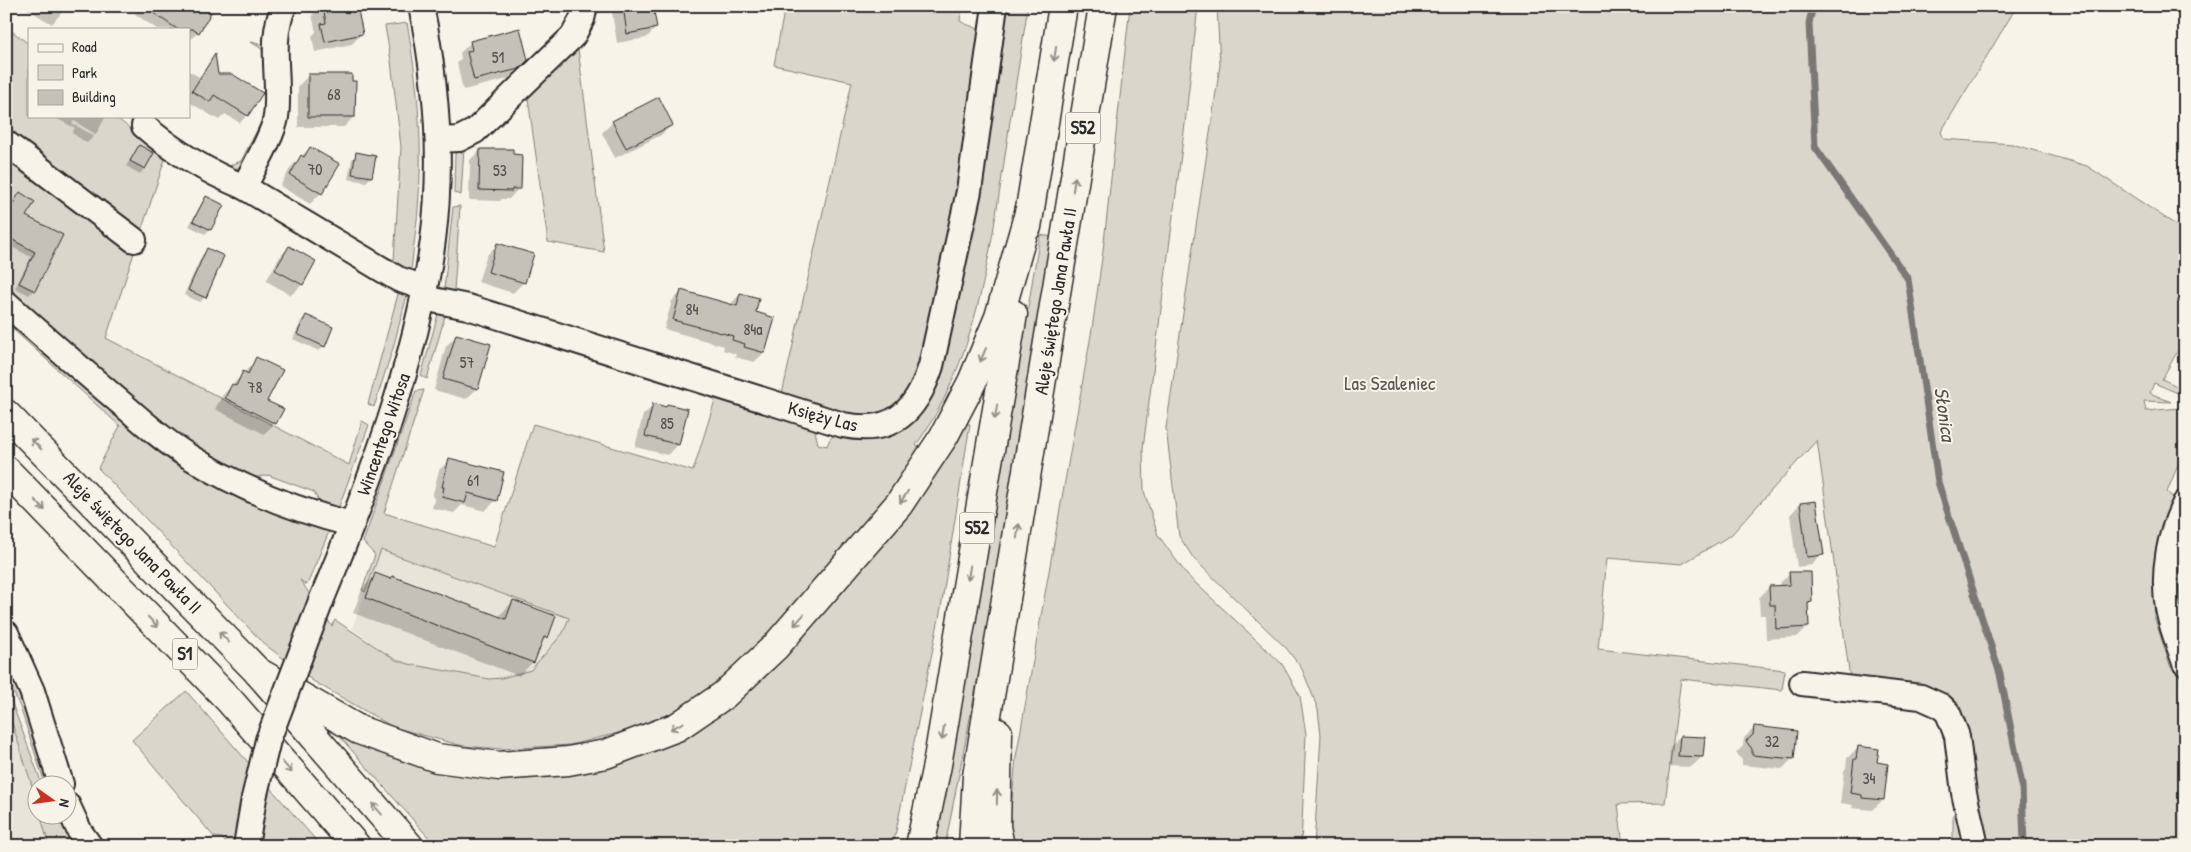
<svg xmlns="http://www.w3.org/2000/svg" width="2191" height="852" font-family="'Patrick Hand',sans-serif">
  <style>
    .built { fill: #e8e4da }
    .green { fill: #dad6cc; stroke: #82807c }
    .shadow { fill: #0003 }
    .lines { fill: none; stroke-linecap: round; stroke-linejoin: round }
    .stream { stroke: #7a7874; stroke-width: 7 }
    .building { fill: #c4c1b9; stroke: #2b2b2b }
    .minor-casing { stroke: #2b2b2b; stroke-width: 28 }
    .highway-casing { stroke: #2b2b2b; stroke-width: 31 }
    .minor { stroke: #f7f3e8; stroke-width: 24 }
    .highway { stroke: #f7f3e8; stroke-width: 28 }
    .minor-bridge-casing { stroke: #2b2b2b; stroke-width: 28; stroke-linecap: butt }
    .minor-bridge { stroke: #f7f3e8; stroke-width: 24 }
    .oneway { stroke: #918f8a }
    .labels { text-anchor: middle; stroke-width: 4; stroke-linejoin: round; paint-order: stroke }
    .number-label { font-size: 16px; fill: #51504e }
    .shield { fill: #f7f3e8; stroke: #686764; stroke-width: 1 }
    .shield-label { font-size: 18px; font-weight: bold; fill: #2b2b2b }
    .street-label { font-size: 19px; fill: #2b2b2b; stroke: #f7f3e8 }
    .park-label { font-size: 19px; fill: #575653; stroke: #f7f3e8 }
    .water-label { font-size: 20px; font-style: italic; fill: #53524f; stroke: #f7f3e8 }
  </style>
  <rect width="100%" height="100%" fill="#f7f3e8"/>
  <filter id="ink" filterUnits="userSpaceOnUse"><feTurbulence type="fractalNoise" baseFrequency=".02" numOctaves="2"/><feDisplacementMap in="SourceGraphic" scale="10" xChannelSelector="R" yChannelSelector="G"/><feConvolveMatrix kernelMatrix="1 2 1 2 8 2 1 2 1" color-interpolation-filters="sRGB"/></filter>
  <g filter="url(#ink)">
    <g class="built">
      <path d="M380 550 569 618 563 633 531 670 502 678 489 679 409 664 397 660 352 629Z"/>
      <path d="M6 704 24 757 37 805 38 814 40 815 49 846H6Z"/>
    </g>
    <g class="green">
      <path d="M785 6H962L960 21C971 28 980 25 985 39L926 360 900 406 863 421 782 394 852 82 774 65Z"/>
      <path d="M1001 6H1028C1020 59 1011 111 1004 163 989 260 975 364 916 445L923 452 887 499 789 612 726 677 680 711 630 730 570 745 502 749 463 746 393 727 313 681 263 643 98 468 120 426 6 323V310L164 445 330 529 307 585 300 580 332 626 335 620 396 660 409 664 489 679 502 678 531 670 563 633 569 618 381 550 365 592 362 590 375 555 363 542 416 391 424 390 384 513 494 547 533 424 693 471 716 397 814 426 818 444 827 446 830 439 836 434 908 420Z"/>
      <path d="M1130 6H1144L1160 11 1167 6H1198L1185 124 1143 448 1144 491 1158 535 1187 575 1282 664 1300 696 1306 734 1301 846H1010L1009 830 1016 757 1092 329 1103 251Z"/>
      <path d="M1217 6H2017L1941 132 1944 139 2012 144 2087 166 2185 231V338L2162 379 2185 390V396L2154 383 2150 393 2171 402 2144 401 2146 411 2180 408 2185 410V462L2180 460 2167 492 2176 500 2155 601 2154 616 2171 668 2179 671 2185 688V846H1982L1954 703 1850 678 1817 440 1731 535 1682 564 1607 558 1598 649 1785 670 1782 690 1681 679 1665 803 1618 804 1623 846H1314L1321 735 1318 710 1311 691 1302 669 1287 649 1194 559 1179 536 1166 428 1220 65Z"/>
      <path d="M407 23C417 79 423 138 419 195 418 221 413 246 411 272L401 271 377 256V252L394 260 401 147 391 61 385 26Z"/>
      <path d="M6 27 29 44V116H114L166 156 106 338 349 465 362 421 369 425 338 509 321 506 314 492 268 475 244 480 214 464 6 296Z"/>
      <path d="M577 41 604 252 548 242 527 91Z"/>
      <path d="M251 42 268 46V115L243 165 228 173 221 169 241 161 267 111 262 49Z"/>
      <path d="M464 148 461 195 454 193 455 153Z"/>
      <path d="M460 206 454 291 510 309 446 293 444 289 453 207Z"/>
      <path d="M1040 235 1053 237 1000 564 945 846H934L973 640Z"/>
      <path d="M372 273 404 291 407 295 393 348 374 407 368 404 398 294 367 276Z"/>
      <path d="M448 313 449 316H445L427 379 421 376 438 314Z"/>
      <path d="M967 424H970L941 608 893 846H436L333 729 376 750 641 755 905 516Z"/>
      <path d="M6 653 31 711 51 784H45L20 707 6 675Z"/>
      <path d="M6 687 42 784H38L37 789H33L6 704Z"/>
      <path d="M186 691 321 846H228L222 838 214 837 132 740Z"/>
      <path d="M1953 814 1958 815 1970 846H1961L1953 839Z"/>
      <path d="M41 817C62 823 66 826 76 846H49Z"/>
    </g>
    <g class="shadow">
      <path d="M22 6H67L52 24Z"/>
      <path d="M140 6H198V32L190 40 189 29H157L135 14Z"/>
      <path d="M321 6H356L362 33 352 44 315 52 312 36 316 32 312 15Z"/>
      <path d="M611 6H652L656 28 646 38 617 43Z"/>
      <path d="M519 30 527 60 508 79 463 90 457 63 461 59 460 53 470 43Z"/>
      <path d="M6 37 10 39 6 49Z"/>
      <path d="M214 57 216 75 247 115 240 123 225 114 219 120 189 102V71L199 77Z"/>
      <path d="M309 75 354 117 344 127H298V86Z"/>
      <path d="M51 116H106L95 136V134L74 121 72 123 94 136 87 143 72 133 75 128Z"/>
      <path d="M613 122 672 125 661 135 615 158 602 133Z"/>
      <path d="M139 146 144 169 140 174 126 166Z"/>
      <path d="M310 148 321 193 310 204 280 186 291 167Z"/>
      <path d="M480 150 519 188 509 199H502L500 201 469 200 470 160Z"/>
      <path d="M357 154 371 177 366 182 348 179 352 159Z"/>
      <path d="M20 193 24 217 62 235 34 290 29 295 15 288 31 257 6 244V212Z"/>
      <path d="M207 197 210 229 205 234 189 226 202 202Z"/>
      <path d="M497 245 524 282 513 293 478 282 487 255Z"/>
      <path d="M289 247 315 261 302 285 291 295 266 281 279 258Z"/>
      <path d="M207 250 205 297 200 302 184 295 202 255Z"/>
      <path d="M681 292 730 305 740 294 764 353 754 362 735 357 736 354 723 350 724 346 664 329 672 301Z"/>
      <path d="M306 316 324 346 319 351 293 339 301 321Z"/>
      <path d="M456 336 477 389 466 399 434 390 446 346Z"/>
      <path d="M257 359 266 401 275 423 264 434 215 409 222 396Z"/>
      <path d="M654 405 665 408 668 405 687 410 678 445 667 455 635 447 643 415Z"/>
      <path d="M450 460 496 500 485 511 462 505 454 513 432 508 435 498 432 497 439 470Z"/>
      <path d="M1800 504 1822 554 1812 565 1797 567 1790 515Z"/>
      <path d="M1790 573 1811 602 1807 606 1808 627 1797 637 1766 639 1765 615H1760L1759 598 1769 587H1780L1779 584Z"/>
      <path d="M376 575 390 580 393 577 498 617 513 601 547 637 540 644 533 662 519 676 353 613 362 589Z"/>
      <path d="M1754 728 1793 758 1782 769 1742 765V760L1736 753 1743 746 1744 738Z"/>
      <path d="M1680 737 1702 757 1691 767 1669 766 1670 747Z"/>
      <path d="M1858 748 1876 763 1887 765 1883 800 1872 810 1852 808 1853 805 1840 803 1844 771 1846 768 1847 758Z"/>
    </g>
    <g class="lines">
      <path class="stream" d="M1813 6 1809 23 1815 147 1908 279 1938 482 2000 674 2022 785 2024 846"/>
    </g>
    <g class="building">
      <path d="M143 6H200L211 13 199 33 192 29H177Z"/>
      <path d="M323 6H357L363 34 325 42 321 24 326 23Z"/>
      <path d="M623 6H653L657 28 627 34Z"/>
      <path d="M520 28 528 60 519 69 474 80 467 52 472 50 470 41Z"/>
      <path d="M215 54 218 74H232L263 93 248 116 214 95 210 102 192 91Z"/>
      <path d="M308 74H352V81H356L355 117H308Z"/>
      <path d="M659 97 673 125 626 148 612 121Z"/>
      <path d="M139 145 154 153 145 169 130 161Z"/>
      <path d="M310 147 340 164 322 194 290 175 301 155 304 157Z"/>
      <path d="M480 149H513V154L522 155 521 189H512V191L479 190Z"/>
      <path d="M356 152 376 156 372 177 352 174Z"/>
      <path d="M20 192 35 202 26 216 63 235 35 291 19 283 35 252 11 239 6 246V207L10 208Z"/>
      <path d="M206 196 224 205 211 230 193 221Z"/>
      <path d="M497 243 534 254 525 283 488 272Z"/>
      <path d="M289 246 316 261 303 285 275 270Z"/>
      <path d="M207 248 224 256 206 298 188 290Z"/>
      <path d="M681 290 737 306 740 293 759 298 756 312 775 318 765 353 744 347 745 344 732 340 733 336 673 320Z"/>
      <path d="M306 315 333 327 325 347 297 334Z"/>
      <path d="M456 334 491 344 478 389 443 379Z"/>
      <path d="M256 357 283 370 267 401 284 409 276 424 225 398 232 384 236 386 243 371 248 374Z"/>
      <path d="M653 403 666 407 667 404 688 409 679 445 645 436Z"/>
      <path d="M449 458 504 472 497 501 468 493 465 503 442 497 444 487H442Z"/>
      <path d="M1816 501 1824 555 1807 557 1800 503Z"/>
      <path d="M1789 572H1811L1812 602 1808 603 1809 627 1776 629 1775 605H1770L1769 586 1790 585Z"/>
      <path d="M375 573 391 579 392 576 506 619 513 600 556 616 548 638 544 637 534 663 366 598Z"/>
      <path d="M1754 726 1797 731 1794 759 1752 755V749L1746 741 1753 735Z"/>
      <path d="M1680 736 1705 737 1703 757 1678 756Z"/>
      <path d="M1858 746 1879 749 1877 762 1888 764 1884 800 1862 798V795L1850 793 1854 759H1856Z"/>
    </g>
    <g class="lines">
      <g class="minor-casing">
        <g id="minor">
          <path d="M284 6C268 41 281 80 276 117 273 136 253 169 244 187L398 279 425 288"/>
          <path d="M144 126C174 152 208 172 244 187"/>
          <path d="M438 140 459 139 475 131 573 36 582 19 585 6"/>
          <path d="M6 143 134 240"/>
          <path d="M423 298 468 307 843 425C893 435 916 412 931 366L969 191 995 6"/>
          <path d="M6 303C44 337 82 370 121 403 143 422 165 442 190 457 240 488 294 510 351 524"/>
          <path d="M2185 503C2169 535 2162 572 2168 608 2171 627 2179 645 2185 663"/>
          <path d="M321 601C369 485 416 365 433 240 443 162 437 83 421 6"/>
          <path d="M6 633 32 691 61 784"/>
          <path d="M1802 683 1921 697 1941 706 1948 713 1957 736 1964 793 1976 846"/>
          <path d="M68 806 80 832 90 846"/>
        </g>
      </g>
      <g class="highway-casing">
        <g id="highway">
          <path d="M1027 227 1063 6"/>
          <path d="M6 414 258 672 409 846"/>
          <path d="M6 470 230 701 356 846"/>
          <path d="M258 672 359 730 437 758 499 766 568 761 606 754 677 727 724 695 775 647 899 504 944 436 972 382 999 317 1030 209"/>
          <path d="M998 733 996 827 1000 846"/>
          <path d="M920 846 937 765 1013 314"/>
          <path d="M973 846 977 776 1103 6"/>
        </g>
      </g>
      <use href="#minor" class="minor"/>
      <use href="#highway" class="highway"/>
      <g class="minor-bridge-casing">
        <path id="minor-bridge" d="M246 846 254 798 268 740 321 601"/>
      </g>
      <use href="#minor-bridge" class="minor-bridge"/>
    </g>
    <defs><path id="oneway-shaft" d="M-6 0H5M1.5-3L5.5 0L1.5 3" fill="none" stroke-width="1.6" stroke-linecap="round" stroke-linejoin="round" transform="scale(1.25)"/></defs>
    <g class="oneway">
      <use href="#oneway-shaft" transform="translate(1055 54) rotate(99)"/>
      <use href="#oneway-shaft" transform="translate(1074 184) rotate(-81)"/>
      <use href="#oneway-shaft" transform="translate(983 355) rotate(113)"/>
      <use href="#oneway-shaft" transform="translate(996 412) rotate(99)"/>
      <use href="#oneway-shaft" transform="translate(36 444) rotate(-135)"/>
      <use href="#oneway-shaft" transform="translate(904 497) rotate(123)"/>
      <use href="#oneway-shaft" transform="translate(40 505) rotate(46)"/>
      <use href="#oneway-shaft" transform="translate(1018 531) rotate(-81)"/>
      <use href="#oneway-shaft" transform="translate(969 573) rotate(99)"/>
      <use href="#oneway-shaft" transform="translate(799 620) rotate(131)"/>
      <use href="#oneway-shaft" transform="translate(153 622) rotate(46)"/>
      <use href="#oneway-shaft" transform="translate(224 637) rotate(-133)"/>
      <use href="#oneway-shaft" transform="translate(677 726) rotate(152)"/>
      <use href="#oneway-shaft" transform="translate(943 733) rotate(99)"/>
      <use href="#oneway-shaft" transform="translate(287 767) rotate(49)"/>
      <use href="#oneway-shaft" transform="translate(997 797) rotate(-89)"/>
      <use href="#oneway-shaft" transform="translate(377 809) rotate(-131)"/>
    </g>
  </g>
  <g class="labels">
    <g class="number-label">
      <text x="498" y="63">51</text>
      <text x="334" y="100">68</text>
      <text x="315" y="175">70</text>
      <text x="500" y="176">53</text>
      <text x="692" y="315">84</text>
      <text x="753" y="335">84a</text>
      <text x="467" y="368">57</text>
      <text x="255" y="393">78</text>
      <text x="667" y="429">85</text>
      <text x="473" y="486">61</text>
      <text x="1772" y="747">32</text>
      <text x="1869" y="784">34</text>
    </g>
    <g class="shield">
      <rect x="1065.5" y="112.5" width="35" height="31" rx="4"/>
      <rect x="959.5" y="512.5" width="35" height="31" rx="4"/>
      <rect x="172.5" y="638.5" width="25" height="31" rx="4"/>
    </g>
    <g class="shield-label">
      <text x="1083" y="134">S52</text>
      <text x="977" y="534">S52</text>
      <text x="185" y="660">S1</text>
    </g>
    <g class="street-label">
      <text transform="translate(1055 301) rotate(-81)" y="7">Aleje świętego Jana Pawła II</text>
      <text transform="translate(823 416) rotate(15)" y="7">Księży Las</text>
      <text transform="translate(383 434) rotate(-71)" y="7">Wincentego Witosa</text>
      <text transform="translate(133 542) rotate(46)" y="7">Aleje świętego Jana Pawła II</text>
    </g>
    <g class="park-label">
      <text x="1390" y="390">Las Szaleniec</text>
    </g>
    <g class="water-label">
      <text transform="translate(1945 414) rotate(82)" y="7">Słonica</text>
    </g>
  </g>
  <rect width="2191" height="852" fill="none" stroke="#f7f3e8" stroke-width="25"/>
  <rect x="12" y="12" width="2166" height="827" fill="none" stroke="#2b2b2b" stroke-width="2" filter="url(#ink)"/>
  <rect x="28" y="28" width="162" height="90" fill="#f7f3e8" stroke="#a5a39c"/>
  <rect x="38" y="44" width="25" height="8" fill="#f7f3e8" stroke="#a5a39c"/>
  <text x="72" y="52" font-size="15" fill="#2b2b2b">Road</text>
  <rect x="38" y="65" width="25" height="15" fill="#dad6cc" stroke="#a5a39c"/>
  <text x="72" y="78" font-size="15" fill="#2b2b2b">Park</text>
  <rect x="38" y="90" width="25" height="15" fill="#c4c1b9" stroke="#a5a39c"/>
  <text x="72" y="102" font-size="15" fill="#2b2b2b">Building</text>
  <g transform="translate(52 800) rotate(104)"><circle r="24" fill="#f7f3e8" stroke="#a5a39c"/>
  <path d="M0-4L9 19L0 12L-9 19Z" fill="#c8321e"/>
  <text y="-8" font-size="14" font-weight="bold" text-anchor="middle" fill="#2b2b2b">N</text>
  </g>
</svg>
